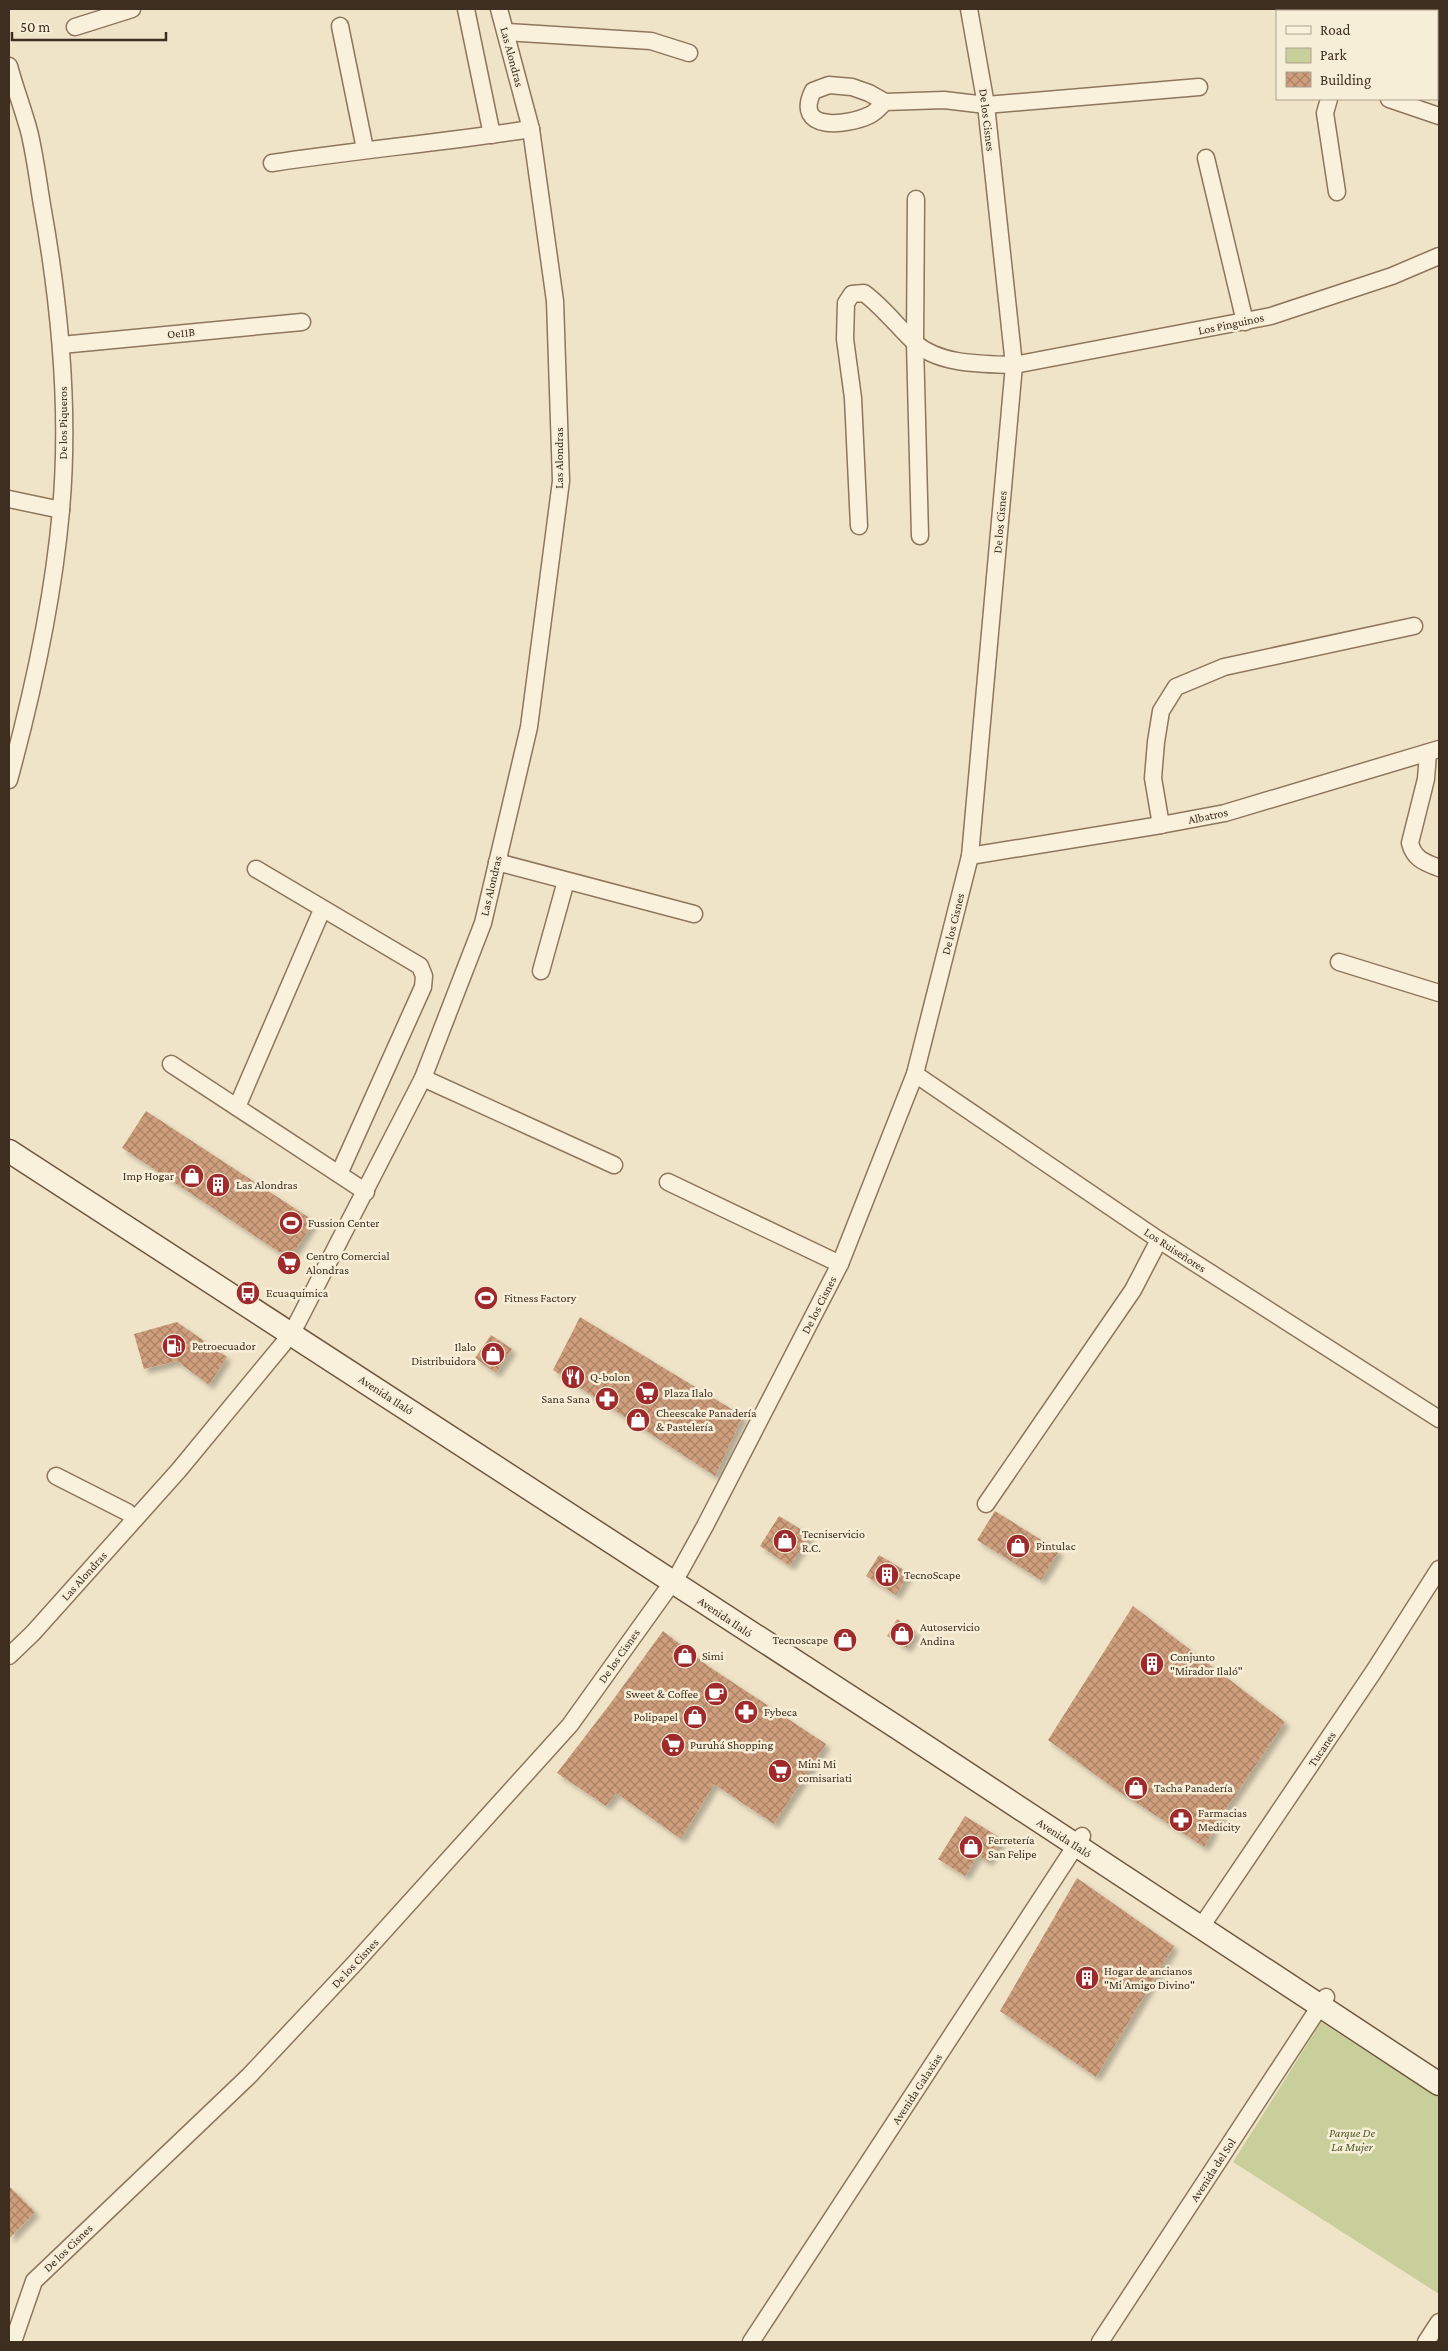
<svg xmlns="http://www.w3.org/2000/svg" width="1448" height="2351" font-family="'Crimson Pro',serif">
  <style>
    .park { fill: #c9cf9b }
    .building { fill: url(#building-cross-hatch); filter: url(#shadow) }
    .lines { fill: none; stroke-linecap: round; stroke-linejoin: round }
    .street-casing { stroke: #8d765c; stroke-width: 19 }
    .secondary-casing { stroke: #6f573f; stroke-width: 25 }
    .street { stroke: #faf1dc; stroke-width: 16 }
    .secondary { stroke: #faf1dc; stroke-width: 22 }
    .labels { text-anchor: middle; stroke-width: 5; stroke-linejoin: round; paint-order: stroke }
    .street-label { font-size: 12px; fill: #3d2e20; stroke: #f7eed8 }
    .poi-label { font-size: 12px; fill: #3d2e20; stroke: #f7eed8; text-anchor: start }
    .park-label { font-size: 12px; font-style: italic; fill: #4d5a26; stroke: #f7eed8 }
  </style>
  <defs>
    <pattern id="building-cross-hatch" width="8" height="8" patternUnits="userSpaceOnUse" patternTransform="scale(1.25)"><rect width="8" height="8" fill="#cf9f7d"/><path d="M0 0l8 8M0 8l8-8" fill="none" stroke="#a98266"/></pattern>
    <filter id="shadow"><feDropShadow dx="4.5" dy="4.5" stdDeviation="2.5" flood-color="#0004"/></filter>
  </defs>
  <rect width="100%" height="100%" fill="#f0e4c8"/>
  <path class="park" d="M1321 2022 1439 2098V2294L1233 2162Z"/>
  <g class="building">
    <path d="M146 1111 314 1221 297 1248 290 1254 279 1252 122 1148Z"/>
    <path d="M580 1317 743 1416 715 1476 553 1370Z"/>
    <path d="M177 1322 227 1357 209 1385 177 1361 144 1369 134 1334Z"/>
    <path d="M491 1335 512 1349 496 1373 475 1358Z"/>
    <path d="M995 1511 1059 1551 1041 1580 977 1540Z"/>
    <path d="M779 1516 810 1535 790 1566 760 1546Z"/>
    <path d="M879 1555 909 1573 896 1595 866 1576Z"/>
    <path d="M1133 1606 1285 1722 1211 1831 1213 1832 1204 1847 1112 1787 1048 1740Z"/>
    <path d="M897 1619 916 1632 907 1648 887 1636Z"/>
    <path d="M663 1631 708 1666 826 1744 774 1824 714 1784 681 1839 616 1793 606 1806 557 1773 610 1704Z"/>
    <path d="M965 1816 1002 1839 988 1862 978 1855 965 1876 938 1859Z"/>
    <path d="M1077 1878 1174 1946 1096 2077 1000 2011Z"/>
    <path d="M9 2186 35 2212 9 2239Z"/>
  </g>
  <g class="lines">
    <g class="street-casing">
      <g id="street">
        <path d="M466 9 492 135"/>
        <path d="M340 26 365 149"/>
        <path d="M75 27 132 9"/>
        <path d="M506 32 651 41 689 53"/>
        <path d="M9 66C15 88 23 109 29 131 35 155 38 181 42 205 60 305 70 408 61 510 53 602 33 692 9 780"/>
        <path d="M1329 99 1325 113 1337 192"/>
        <path d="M1389 99 1439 116"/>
        <path d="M885 102C880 107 876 112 870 115 847 126 793 132 813 91L829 85 852 87 869 93 885 102 944 100 986 105 1199 87"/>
        <path d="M1206 158 1245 322"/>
        <path d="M272 163C359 150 445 142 531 129"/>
        <path d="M916 199 915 343 920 536"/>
        <path d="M61 345 302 322"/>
        <path d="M9 499 61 510"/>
        <path d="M859 526 853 398 845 339 846 303 852 294 864 293C883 307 897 326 914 342 939 365 982 364 1014 365L1271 316 1392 276 1439 256"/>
        <path d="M1428 753 1426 779 1410 843C1414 859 1424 862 1439 868"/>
        <path d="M1161 825 1153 778 1156 742 1161 711 1176 687 1224 667 1414 626"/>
        <path d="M970 856 1161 825 1225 813 1439 749"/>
        <path d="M497 862 694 914"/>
        <path d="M256 869 420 966 424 976 423 987 339 1174"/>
        <path d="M1339 962 1439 993"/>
        <path d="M541 971 566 881"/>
        <path d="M171 1064 366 1192"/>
        <path d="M915 1074 1159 1240 1439 1419"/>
        <path d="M423 1078 614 1165"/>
        <path d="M237 1107 322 910"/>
        <path d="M668 1182 840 1264"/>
        <path d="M56 1476 127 1512 135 1519"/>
        <path d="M986 1504 1133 1290 1159 1240"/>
        <path d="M9 1656 33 1633 179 1470 292 1333 423 1078 483 923 529 727 561 481 555 301 531 129 499 9"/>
        <path d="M1201 1927 1374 1671 1439 1569"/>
        <path d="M13 2342 34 2281 249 2076 355 1963 570 1725 679 1573 705 1526 840 1264 915 1074 970 856 1014 365 986 105 969 9"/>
        <path d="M751 2342 1082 1836"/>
        <path d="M1100 2342 1326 1997"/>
        <path d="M1426 2342 1439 2322"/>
      </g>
    </g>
    <g class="secondary-casing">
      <path id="secondary" d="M9 1151 898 1728 1439 2084"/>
    </g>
    <use href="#street" class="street"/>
    <use href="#secondary" class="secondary"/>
  </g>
  <defs>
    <g id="shop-disc" transform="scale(1.25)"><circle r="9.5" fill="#9e2a2b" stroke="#f7eed8"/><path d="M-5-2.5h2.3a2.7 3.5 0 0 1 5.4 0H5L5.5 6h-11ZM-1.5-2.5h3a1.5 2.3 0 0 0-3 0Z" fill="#fff"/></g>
    <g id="building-disc" transform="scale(1.25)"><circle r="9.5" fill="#9e2a2b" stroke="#f7eed8"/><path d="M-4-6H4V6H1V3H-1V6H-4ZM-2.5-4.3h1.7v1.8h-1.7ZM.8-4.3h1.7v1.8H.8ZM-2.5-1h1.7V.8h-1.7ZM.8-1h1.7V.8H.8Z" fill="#fff"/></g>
    <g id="stadium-disc" transform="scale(1.25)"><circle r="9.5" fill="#9e2a2b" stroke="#f7eed8"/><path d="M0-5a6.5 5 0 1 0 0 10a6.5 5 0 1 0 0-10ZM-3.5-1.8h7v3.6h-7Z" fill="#fff"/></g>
    <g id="supermarket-disc" transform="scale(1.25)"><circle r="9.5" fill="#9e2a2b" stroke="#f7eed8"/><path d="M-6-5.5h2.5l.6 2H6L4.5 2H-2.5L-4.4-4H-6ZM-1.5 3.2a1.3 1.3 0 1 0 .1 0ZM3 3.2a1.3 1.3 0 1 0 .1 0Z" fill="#fff"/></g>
    <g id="bus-disc" transform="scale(1.25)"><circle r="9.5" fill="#9e2a2b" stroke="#f7eed8"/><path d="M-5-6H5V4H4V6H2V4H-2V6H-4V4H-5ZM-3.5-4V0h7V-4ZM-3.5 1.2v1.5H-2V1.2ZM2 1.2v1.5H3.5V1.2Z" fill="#fff"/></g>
    <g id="fuel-disc" transform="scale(1.25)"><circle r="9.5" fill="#9e2a2b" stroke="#f7eed8"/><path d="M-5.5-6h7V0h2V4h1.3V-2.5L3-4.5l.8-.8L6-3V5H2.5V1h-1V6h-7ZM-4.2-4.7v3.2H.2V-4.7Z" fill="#fff"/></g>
    <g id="restaurant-disc" transform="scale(1.25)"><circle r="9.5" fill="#9e2a2b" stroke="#f7eed8"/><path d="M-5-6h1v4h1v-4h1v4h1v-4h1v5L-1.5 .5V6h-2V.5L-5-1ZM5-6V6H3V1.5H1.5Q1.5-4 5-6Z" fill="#fff"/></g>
    <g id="pharmacy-disc" transform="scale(1.25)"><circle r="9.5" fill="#9e2a2b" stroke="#f7eed8"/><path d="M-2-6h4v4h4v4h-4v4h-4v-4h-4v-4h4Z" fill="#fff"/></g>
    <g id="cafe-disc" transform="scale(1.25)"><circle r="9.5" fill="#9e2a2b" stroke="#f7eed8"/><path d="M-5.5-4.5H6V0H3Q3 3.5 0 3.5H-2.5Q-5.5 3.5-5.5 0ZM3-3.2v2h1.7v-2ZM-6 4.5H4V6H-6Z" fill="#fff"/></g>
  </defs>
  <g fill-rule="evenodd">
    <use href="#shop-disc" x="192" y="1176"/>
    <use href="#building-disc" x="218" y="1185"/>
    <use href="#stadium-disc" x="291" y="1223"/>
    <use href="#supermarket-disc" x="289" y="1263"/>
    <use href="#bus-disc" x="248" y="1293"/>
    <use href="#stadium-disc" x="486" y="1298"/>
    <use href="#fuel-disc" x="174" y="1346"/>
    <use href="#shop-disc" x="493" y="1354"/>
    <use href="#restaurant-disc" x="573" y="1377"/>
    <use href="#supermarket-disc" x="647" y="1393"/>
    <use href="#pharmacy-disc" x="607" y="1399"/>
    <use href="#shop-disc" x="638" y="1420"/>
    <use href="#shop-disc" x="785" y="1541"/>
    <use href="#shop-disc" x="1018" y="1546"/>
    <use href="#building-disc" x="887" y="1575"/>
    <use href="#shop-disc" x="902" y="1634"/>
    <use href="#shop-disc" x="845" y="1640"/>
    <use href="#shop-disc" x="685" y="1656"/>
    <use href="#building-disc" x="1152" y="1664"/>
    <use href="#cafe-disc" x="716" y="1694"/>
    <use href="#pharmacy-disc" x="746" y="1712"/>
    <use href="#shop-disc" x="695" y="1717"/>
    <use href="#supermarket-disc" x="673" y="1745"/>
    <use href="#supermarket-disc" x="780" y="1771"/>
    <use href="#shop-disc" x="1136" y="1788"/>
    <use href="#pharmacy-disc" x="1181" y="1820"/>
    <use href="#shop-disc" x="971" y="1847"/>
    <use href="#building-disc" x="1087" y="1978"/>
  </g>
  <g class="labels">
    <g class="street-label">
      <text transform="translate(512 57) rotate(75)" y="4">Las Alondras</text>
      <text transform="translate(987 120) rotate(83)" y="4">De los Cisnes</text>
      <text transform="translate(1231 324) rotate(-12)" y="4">Los Pinguinos</text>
      <text transform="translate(181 333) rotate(-5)" y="4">Oe11B</text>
      <text transform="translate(63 423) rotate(-90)" y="4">De los Piqueros</text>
      <text transform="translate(559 458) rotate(-90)" y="4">Las Alondras</text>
      <text transform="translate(1000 522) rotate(-85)" y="4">De los Cisnes</text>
      <text transform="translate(1208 816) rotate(-12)" y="4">Albatros</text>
      <text transform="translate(491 886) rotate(-77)" y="4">Las Alondras</text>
      <text transform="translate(953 924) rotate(-76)" y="4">De los Cisnes</text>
      <text transform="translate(1175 1250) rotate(33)" y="4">Los Ruiseñores</text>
      <text transform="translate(819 1305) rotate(-63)" y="4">De los Cisnes</text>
      <text transform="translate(386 1395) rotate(33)" y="4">Avenida Ilaló</text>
      <text transform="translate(84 1576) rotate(-48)" y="4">Las Alondras</text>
      <text transform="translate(725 1617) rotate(34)" y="4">Avenida Ilaló</text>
      <text transform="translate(619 1656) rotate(-55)" y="4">De los Cisnes</text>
      <text transform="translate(1322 1749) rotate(-56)" y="4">Tucanes</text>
      <text transform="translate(1064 1838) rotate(33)" y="4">Avenida Ilaló</text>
      <text transform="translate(355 1963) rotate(-47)" y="4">De los Cisnes</text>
      <text transform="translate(917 2089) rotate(-57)" y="4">Avenida Galaxias</text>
      <text transform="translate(1213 2170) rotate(-57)" y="4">Avenida del Sol</text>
      <text transform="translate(68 2248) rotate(-44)" y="4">De los Cisnes</text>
    </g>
    <g class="poi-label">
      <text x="174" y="1180" text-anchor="end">Imp Hogar</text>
      <text x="236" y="1189">Las Alondras</text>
      <text x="308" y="1227">Fussion Center</text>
      <text x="306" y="1260">Centro Comercial<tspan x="306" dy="14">Alondras</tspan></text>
      <text x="266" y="1297">Ecuaquimica</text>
      <text x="504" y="1302">Fitness Factory</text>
      <text x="192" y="1350">Petroecuador</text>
      <text x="476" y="1351" text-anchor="end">Ilalo<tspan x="476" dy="14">Distribuidora</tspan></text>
      <text x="590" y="1381">Q-bolon</text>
      <text x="664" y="1397">Plaza Ilalo</text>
      <text x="590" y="1403" text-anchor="end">Sana Sana</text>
      <text x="656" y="1417">Cheescake Panadería<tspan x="656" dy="14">&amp; Pastelería</tspan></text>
      <text x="802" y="1538">Tecniservicio<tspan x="802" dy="14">R.C.</tspan></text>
      <text x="1036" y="1550">Pintulac</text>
      <text x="904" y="1579">TecnoScape</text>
      <text x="920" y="1631">Autoservicio<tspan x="920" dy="14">Andina</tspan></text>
      <text x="828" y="1644" text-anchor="end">Tecnoscape</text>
      <text x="702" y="1660">Simi</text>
      <text x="1170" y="1661">Conjunto<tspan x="1170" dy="14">"Mirador Ilaló"</tspan></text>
      <text x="698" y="1698" text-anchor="end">Sweet &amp; Coffee</text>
      <text x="764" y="1716">Fybeca</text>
      <text x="678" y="1721" text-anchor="end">Polipapel</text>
      <text x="690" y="1749">Puruhá Shopping</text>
      <text x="798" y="1768">Mini Mi<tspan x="798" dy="14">comisariati</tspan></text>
      <text x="1154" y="1792">Tacha Panadería</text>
      <text x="1198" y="1817">Farmacias<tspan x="1198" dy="14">Medicity</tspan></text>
      <text x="988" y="1844">Ferretería<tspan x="988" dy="14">San Felipe</tspan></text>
      <text x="1104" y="1975">Hogar de ancianos<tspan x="1104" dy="14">"Mi Amigo Divino"</tspan></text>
    </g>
    <g class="park-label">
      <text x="1352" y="2137">Parque De<tspan x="1352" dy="14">La Mujer</tspan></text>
    </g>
  </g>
  <rect width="1448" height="2351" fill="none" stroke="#3d2e20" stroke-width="20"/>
  <rect x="1276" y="10" width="162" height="90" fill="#f7eed8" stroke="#ada18e"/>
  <rect x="1286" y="26" width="25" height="8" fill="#faf1dc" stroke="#ada18e"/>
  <text x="1320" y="35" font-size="15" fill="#3d2e20">Road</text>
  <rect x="1286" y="48" width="25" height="15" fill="#c9cf9b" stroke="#ada18e"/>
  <text x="1320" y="60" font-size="15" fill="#3d2e20">Park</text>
  <rect x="1286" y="72" width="25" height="15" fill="url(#building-cross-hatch)" stroke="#ada18e"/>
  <text x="1320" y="85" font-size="15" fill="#3d2e20">Building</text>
  <path d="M12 32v8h154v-8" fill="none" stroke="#3d2e20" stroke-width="2.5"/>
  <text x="20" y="32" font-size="15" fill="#3d2e20" stroke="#f7eed8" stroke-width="4" paint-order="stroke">50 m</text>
</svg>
